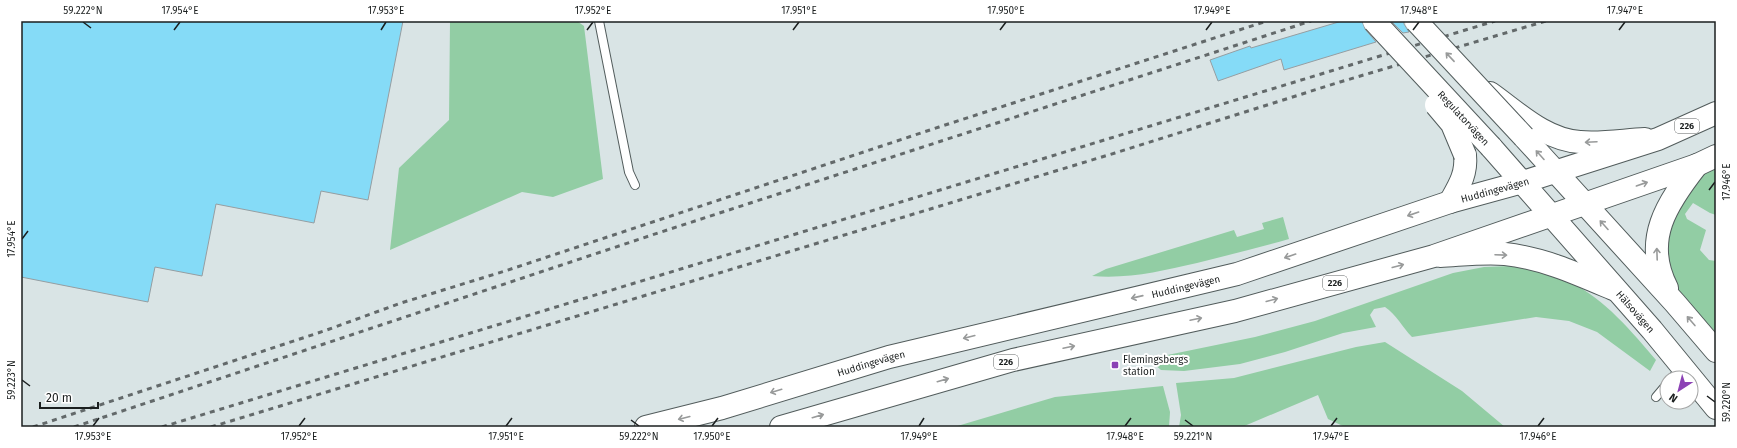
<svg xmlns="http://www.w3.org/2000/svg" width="1737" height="448" font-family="'Fira Sans',sans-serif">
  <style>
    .green { fill: #92cda4 }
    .building { fill: #85dbf7; stroke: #959ea2 }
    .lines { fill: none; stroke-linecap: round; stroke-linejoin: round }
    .lane-casing { stroke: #525c5c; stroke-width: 10 }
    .secondary-casing { stroke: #525c5c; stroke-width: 24 }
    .primary-casing { stroke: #525c5c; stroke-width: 24 }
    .lane { stroke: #fff; stroke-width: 8 }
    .secondary { stroke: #fff; stroke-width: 22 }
    .primary { stroke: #fff; stroke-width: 22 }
    .rail { stroke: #63696a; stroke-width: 3; stroke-dasharray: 5 5; stroke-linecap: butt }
    .secondary-bridge-casing { stroke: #525c5c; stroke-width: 24; stroke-linecap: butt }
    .secondary-bridge { stroke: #fff; stroke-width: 22 }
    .oneway { stroke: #989a9a }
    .ticks { fill: none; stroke: #1b1f1f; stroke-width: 1.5 }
    .poi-dot { fill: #8c42b5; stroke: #fff; stroke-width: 1.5 }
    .labels { text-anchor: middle; stroke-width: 4; stroke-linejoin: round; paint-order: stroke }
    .shield { fill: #fff; stroke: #5f6262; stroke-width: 1 }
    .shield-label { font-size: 9px; font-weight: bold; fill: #1b1f1f }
    .street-label { font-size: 10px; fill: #1b1f1f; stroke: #fff }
    .poi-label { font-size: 10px; fill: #1b1f1f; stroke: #fff; text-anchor: start }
    .neatline { fill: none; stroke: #1b1f1f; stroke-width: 1.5 }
    .ticks-label { font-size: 10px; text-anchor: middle; fill: #1b1f1f }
  </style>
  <rect width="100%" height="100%" fill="#d9e4e5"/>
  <g class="green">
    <path d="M450 21H577L584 26 603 179 553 197 522 192 390 250 399 168 449 120Z"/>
    <path d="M1716 167V215L1710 213 1693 203 1685 214 1687 219 1706 230 1700 250 1709 260 1716 261V338L1677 291 1662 237 1695 178Z"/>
    <path d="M1283 217 1289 239C1258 248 1228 255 1197 263 1161 271 1130 279 1092 276L1106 269 1234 230 1237 237 1264 229 1262 223Z"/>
    <path d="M1511 266C1531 270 1552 273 1570 282 1606 300 1631 331 1656 360L1650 371 1597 332 1569 321 1536 317 1412 337C1403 328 1396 314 1385 307L1374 309 1370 315 1376 327 1343 333 1285 352 1240 364 1184 371 1161 370 1148 359 1255 337 1315 321 1453 273 1484 267Z"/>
    <path d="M1385 342 1462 391 1505 427H1345L1328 419 1318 395 1242 427H1179L1181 415 1176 383 1234 378 1356 347Z"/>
    <path d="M1163 386 1170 412 1169 427H954L1055 397Z"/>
  </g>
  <g class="building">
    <path d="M21 21H403L368 200 321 191 314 223 216 204 202 276 155 267 148 302 21 277Z"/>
    <path d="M1342 21H1362L1365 29 1376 42 1284 70 1281 59 1218 81 1210 60 1250 46 1251 48Z"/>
    <path d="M1391 21H1404V24L1409 32 1403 33Z"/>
  </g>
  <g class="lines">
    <g class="lane-casing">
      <g id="lane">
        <path d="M599 21 629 172 635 185"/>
        <path d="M1672 378 1682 367"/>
        <path d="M1656 397 1667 384"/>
      </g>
    </g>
    <g class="secondary-casing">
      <g id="secondary">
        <path d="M1490 93C1517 112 1545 140 1580 142 1601 144 1624 140 1645 139"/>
        <path d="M1524 137 1675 303 1716 351"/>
        <path id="s1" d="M1491 147 1652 330 1716 408"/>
        <path d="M1450 202C1459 186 1467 174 1465 155"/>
        <path d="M1440 256C1461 255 1484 252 1505 254 1543 258 1578 274 1613 289"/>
        <path d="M1667 288C1642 240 1667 203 1697 165"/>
      </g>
    </g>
    <g class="primary-casing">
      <g id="primary">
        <path id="s2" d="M646 427 722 408 889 357 1237 274 1450 202 1523 182 1658 139 1716 113"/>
        <path d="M781 427 1013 360 1235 311 1434 256 1697 165 1716 156"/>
      </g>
    </g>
    <use href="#lane" class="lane"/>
    <use href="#secondary" class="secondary"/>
    <use href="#primary" class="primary"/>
    <g class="rail">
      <path d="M33 427 324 331 401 303 505 271 939 127 1267 21"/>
      <path d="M74 427 658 233 1311 21"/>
      <path d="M162 427 1495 21"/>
      <path d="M211 427 1115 153 1340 82 1546 21"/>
    </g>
    <g class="secondary-bridge-casing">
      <g id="secondary-bridge">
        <path id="s3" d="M1374 21 1491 147"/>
        <path d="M1416 21 1524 137"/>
        <path d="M1436 105 1452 124 1465 155"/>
      </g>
    </g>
    <use href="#secondary-bridge" class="secondary-bridge"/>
  </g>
  <defs><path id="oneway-shaft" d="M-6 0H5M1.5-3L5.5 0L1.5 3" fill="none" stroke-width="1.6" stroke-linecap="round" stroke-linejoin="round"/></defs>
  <g class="oneway">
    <use href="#oneway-shaft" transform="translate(1450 57) rotate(-133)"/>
    <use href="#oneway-shaft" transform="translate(1591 142) rotate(177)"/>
    <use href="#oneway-shaft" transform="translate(1540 155) rotate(-132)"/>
    <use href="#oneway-shaft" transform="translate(1642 184) rotate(-19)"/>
    <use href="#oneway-shaft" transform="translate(1413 214) rotate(161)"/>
    <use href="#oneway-shaft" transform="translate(1604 225) rotate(-132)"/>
    <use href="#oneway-shaft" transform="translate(1657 254) rotate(-92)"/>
    <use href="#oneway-shaft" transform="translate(1501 255) rotate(2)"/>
    <use href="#oneway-shaft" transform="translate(1290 256) rotate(161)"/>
    <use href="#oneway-shaft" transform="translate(1398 266) rotate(-15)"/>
    <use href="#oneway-shaft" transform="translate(1137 297) rotate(167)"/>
    <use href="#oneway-shaft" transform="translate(1272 300) rotate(-15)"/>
    <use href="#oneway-shaft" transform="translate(1196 319) rotate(-12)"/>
    <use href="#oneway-shaft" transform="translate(1691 321) rotate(-131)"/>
    <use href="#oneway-shaft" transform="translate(969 337) rotate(166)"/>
    <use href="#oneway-shaft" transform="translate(1069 347) rotate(-12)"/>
    <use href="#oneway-shaft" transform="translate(943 380) rotate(-16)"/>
    <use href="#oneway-shaft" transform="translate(776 391) rotate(163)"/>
    <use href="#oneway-shaft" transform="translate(818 416) rotate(-16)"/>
    <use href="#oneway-shaft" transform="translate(684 418) rotate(166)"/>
  </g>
  <path class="ticks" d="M83 22 91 28M174 30 180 22M381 30 386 22M587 30 593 22M793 30 799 22M1000 30 1006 22M1206 30 1212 22M1413 30 1419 22M1619 30 1625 22M1709 190 1715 182M22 239 28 231M22 380 30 386M1707 396 1715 402M631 420 639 426M1185 420 1193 426M93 426 99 418M299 426 305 418M506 426 512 418M712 426 718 418M919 426 924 418M1125 426 1131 418M1331 426 1337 418M1538 426 1544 418"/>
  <rect class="poi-dot" x="1111" y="361" width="8" height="8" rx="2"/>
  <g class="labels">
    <g class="shield">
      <rect x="1675" y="119" width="24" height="14" rx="3"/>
      <rect x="1323" y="276" width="24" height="14" rx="3"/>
      <rect x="994" y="355" width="24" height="14" rx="3"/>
    </g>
    <g class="shield-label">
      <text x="1687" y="129">226</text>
      <text x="1335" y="286">226</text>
      <text x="1006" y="365">226</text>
    </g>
    <g class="street-label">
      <text dy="4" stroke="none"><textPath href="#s3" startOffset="132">Regulatorvägen</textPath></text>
      <text dy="4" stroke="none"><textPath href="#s2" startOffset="882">Huddingevägen</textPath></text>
      <text dy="4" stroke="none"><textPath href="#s2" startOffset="558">Huddingevägen</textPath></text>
      <text dy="4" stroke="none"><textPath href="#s1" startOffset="219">Hälsovägen</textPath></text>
      <text dy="4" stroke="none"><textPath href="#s2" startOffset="234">Huddingevägen</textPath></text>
    </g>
    <g class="poi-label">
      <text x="1123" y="363">Flemingsbergs<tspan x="1123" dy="12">station</tspan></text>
    </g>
  </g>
  <rect width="1737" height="448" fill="none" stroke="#ffffff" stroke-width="44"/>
  <g transform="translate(1679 390) rotate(216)"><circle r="19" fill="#ffffff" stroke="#a4a5a5"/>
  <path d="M0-3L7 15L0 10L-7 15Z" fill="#8c42b5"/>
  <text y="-6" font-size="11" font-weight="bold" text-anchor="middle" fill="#1b1f1f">N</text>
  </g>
  <path d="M40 402v6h58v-6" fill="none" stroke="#1b1f1f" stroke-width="2"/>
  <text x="46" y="402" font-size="12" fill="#1b1f1f" stroke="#ffffff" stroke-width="3" paint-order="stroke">20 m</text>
  <rect x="22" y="22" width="1693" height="404" class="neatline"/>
  <g class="ticks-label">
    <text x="83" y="14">59.222°N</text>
    <text x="180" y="14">17.954°E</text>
    <text x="386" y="14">17.953°E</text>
    <text x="593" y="14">17.952°E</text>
    <text x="799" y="14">17.951°E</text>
    <text x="1006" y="14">17.950°E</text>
    <text x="1212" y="14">17.949°E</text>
    <text x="1419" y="14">17.948°E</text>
    <text x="1625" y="14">17.947°E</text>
    <text transform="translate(1726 182) rotate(-90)" y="4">17.946°E</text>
    <text transform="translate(11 239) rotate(-90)" y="4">17.954°E</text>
    <text transform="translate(11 380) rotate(-90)" y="4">59.223°N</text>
    <text transform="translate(1726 402) rotate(-90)" y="4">59.220°N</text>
    <text x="93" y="440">17.953°E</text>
    <text x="299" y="440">17.952°E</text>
    <text x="506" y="440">17.951°E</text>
    <text x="639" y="440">59.222°N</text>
    <text x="712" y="440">17.950°E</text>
    <text x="919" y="440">17.949°E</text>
    <text x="1125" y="440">17.948°E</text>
    <text x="1193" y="440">59.221°N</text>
    <text x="1331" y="440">17.947°E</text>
    <text x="1538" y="440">17.946°E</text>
  </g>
</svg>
